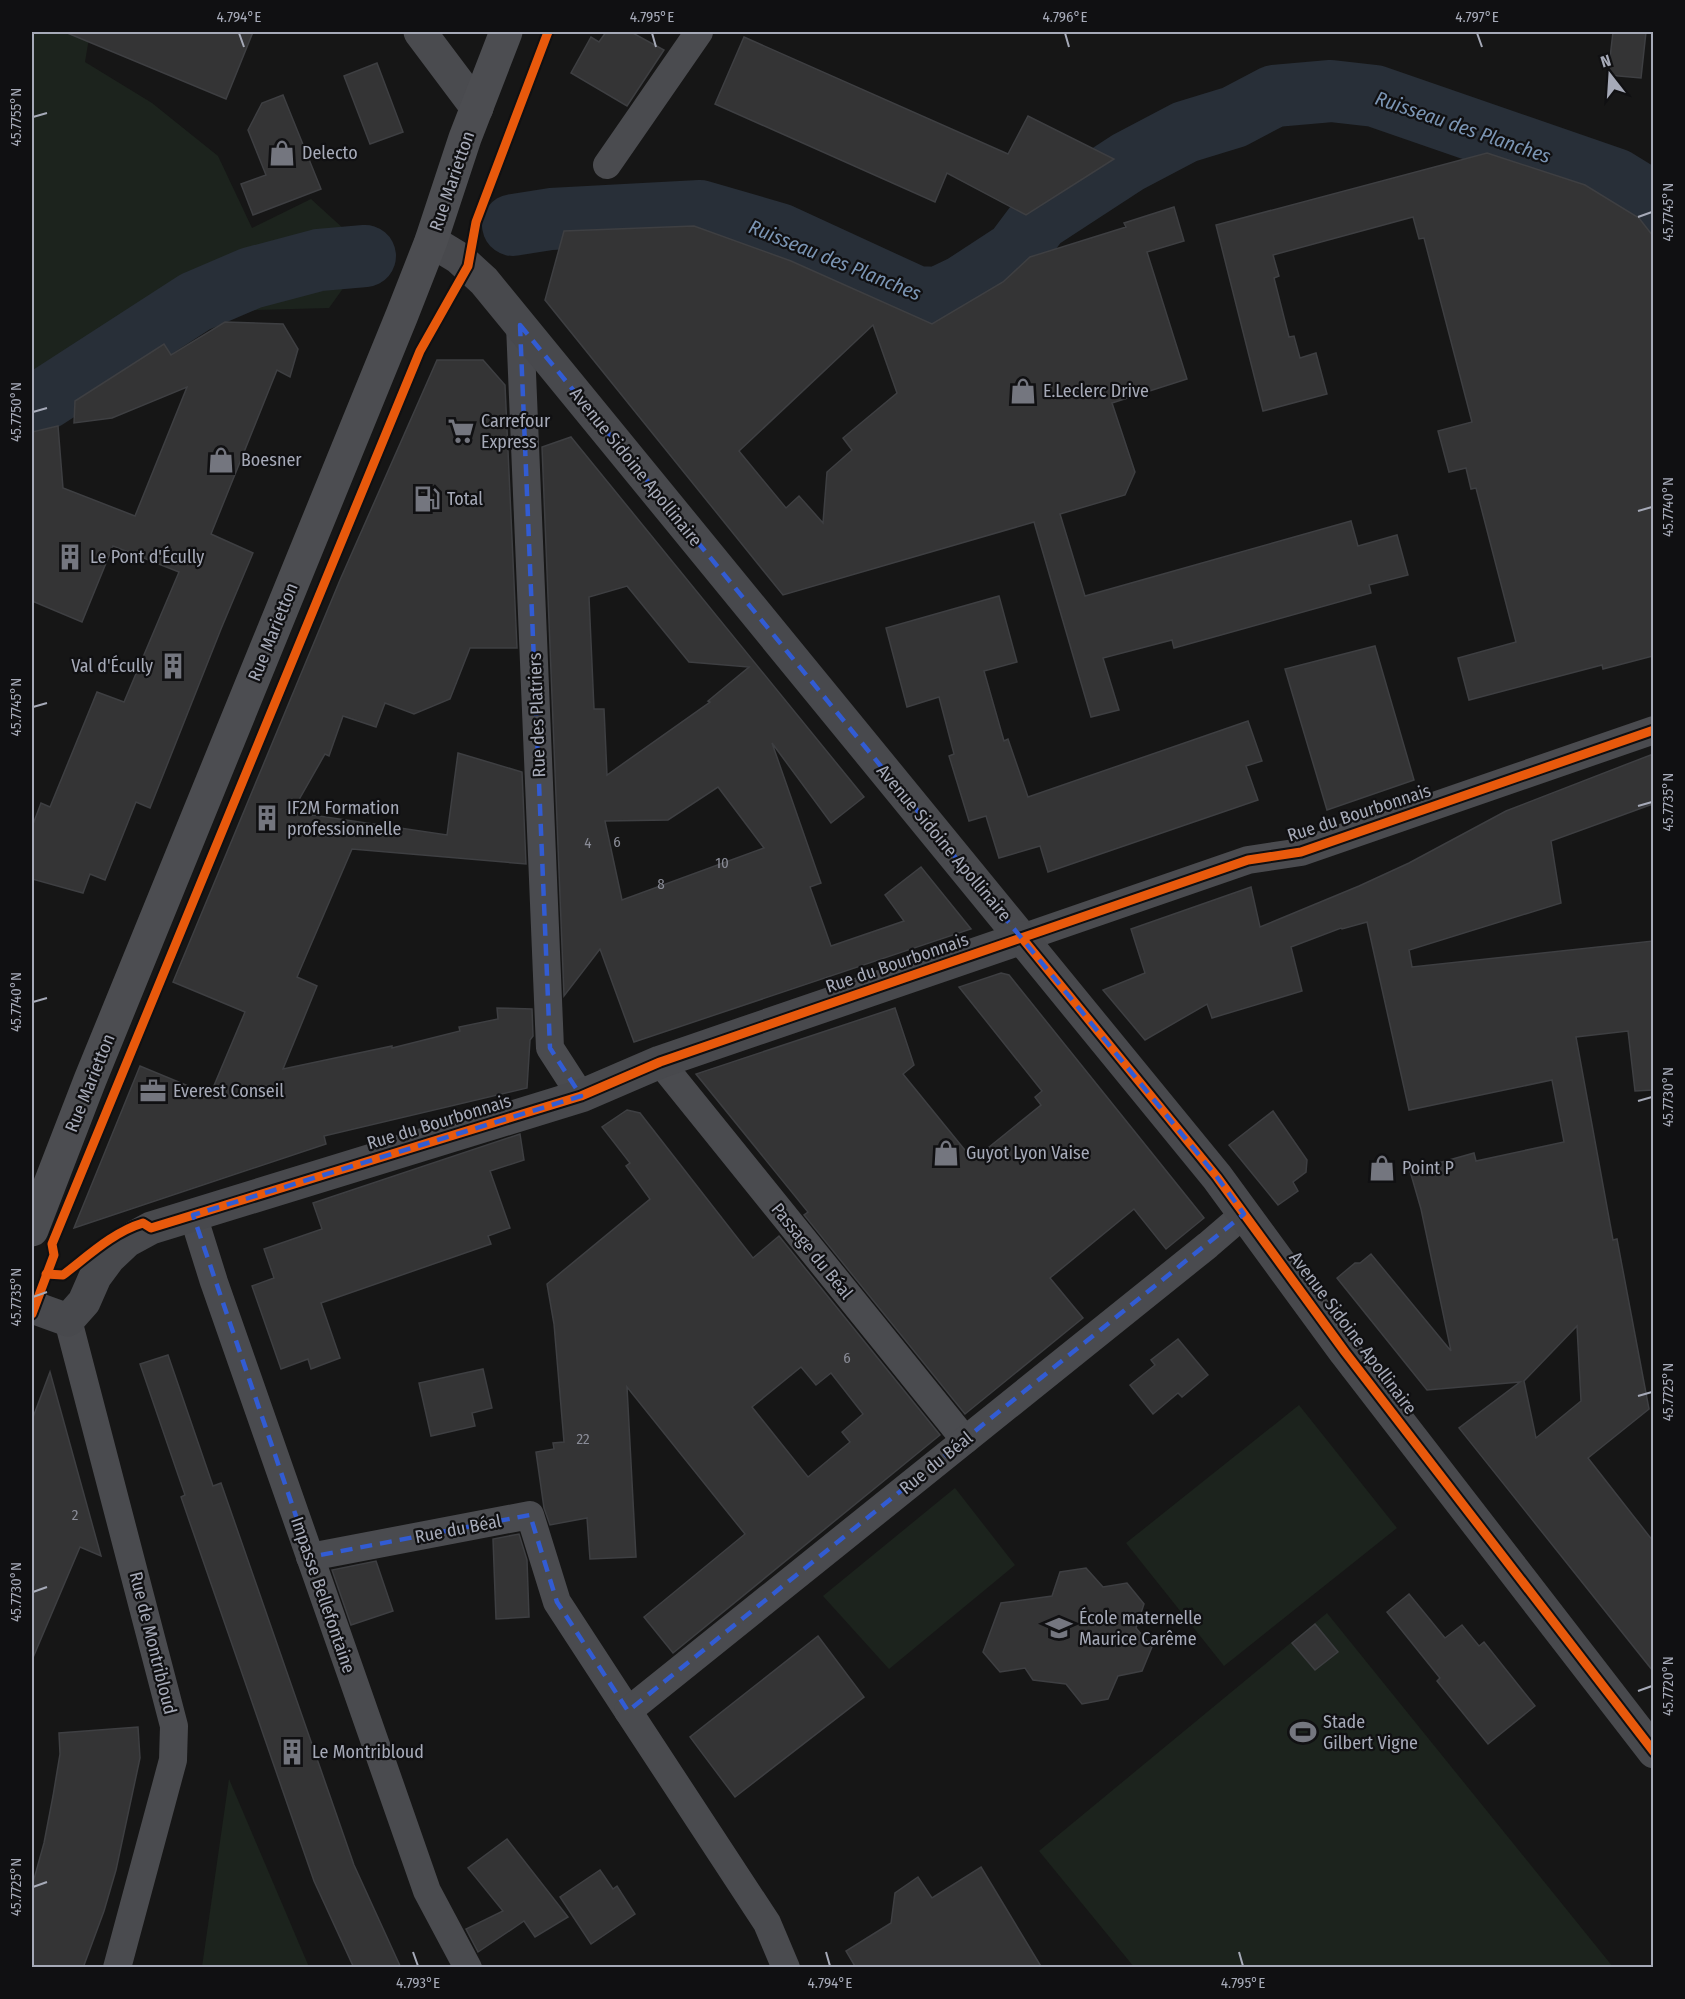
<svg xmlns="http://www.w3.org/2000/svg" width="1685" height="1999" font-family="'Fira Sans Condensed',sans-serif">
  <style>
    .green { fill: #1c231d }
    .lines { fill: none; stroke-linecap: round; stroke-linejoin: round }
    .river { stroke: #282f38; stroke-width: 62 }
    .building { fill: #343435; stroke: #3e3f42; stroke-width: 1.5; fill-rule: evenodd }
    .minor { stroke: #4a4b4f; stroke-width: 28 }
    .tertiary { stroke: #4a4b4f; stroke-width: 33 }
    .secondary { stroke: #48494d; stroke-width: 33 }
    .primary { stroke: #4c4d51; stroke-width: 33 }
    .cycleway-casing { stroke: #101012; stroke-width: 13 }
    .cycleway { stroke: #e8590c; stroke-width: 9 }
    .marked { fill: none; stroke: #325cd3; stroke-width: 4.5; stroke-dasharray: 12 8; stroke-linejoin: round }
    .ticks { fill: none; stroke: #a6aab8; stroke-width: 2 }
    .labels { text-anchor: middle; stroke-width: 4.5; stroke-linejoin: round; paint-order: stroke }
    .number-label { font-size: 15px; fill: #8a8c97 }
    .poi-label { font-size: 18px; fill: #a6aab8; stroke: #101012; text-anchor: start }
    .street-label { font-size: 18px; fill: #a6aab8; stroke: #101012 }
    .water-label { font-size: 20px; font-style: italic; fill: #7b95b4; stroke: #101012 }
    .neatline { fill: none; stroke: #a6aab8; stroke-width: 2 }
    .ticks-label { font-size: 15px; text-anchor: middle; fill: #a6aab8 }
  </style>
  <rect width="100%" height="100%" fill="#161616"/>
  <g class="green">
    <path d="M32 32H90L85 62 152 103 218 156 252 228 311 199 345 230 349 280 329 308 256 310 176 328 67 400 32 421Z"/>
    <path d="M1299 1405 1397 1528 1224 1666 1126 1543Z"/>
    <path d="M955 1488 1015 1565 889 1669 823 1596Z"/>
    <path d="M1327 1613 1613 1967H1134L1039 1851Z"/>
    <path d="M229 1779 309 1967H202Z"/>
  </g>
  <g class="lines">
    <g class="river">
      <path d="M513 225 551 219 700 211 779 234 916 297 938 298 963 286 1015 252 1039 220 1128 162 1185 132 1234 117 1274 96 1331 91 1375 96 1615 179 1654 203"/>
      <path d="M32 404 45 399 195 302 251 278 319 260 365 256"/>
    </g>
  </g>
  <g class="building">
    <path d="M65 32H253L226 99Z"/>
    <path d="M606 32H631L664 50 627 106 571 73 591 37 599 42Z"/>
    <path d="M1613 32H1646L1641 78 1608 75Z"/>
    <path d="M744 37 1008 154 1028 116 1114 159 1026 215 947 173 935 202 715 104Z"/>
    <path d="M377 63 403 132 370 144 344 76Z"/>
    <path d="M283 95 321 189 253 215 241 184 266 175 248 130 262 103Z"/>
    <path d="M1487 153 1585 185 1639 218 1653 236V656L1603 669 1602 665 1469 700 1458 658 1516 642 1476 488 1471 489 1466 468 1449 472 1438 431 1472 422 1424 238 1419 239 1413 217 1273 255 1279 276 1274 278 1289 337 1294 336 1300 358 1316 353 1327 394 1263 411 1216 225Z"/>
    <path d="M1174 207 1184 241 1147 252 1187 379 1112 403 1135 472 1125 495 1060 514 1085 596 1351 521 1358 546 1397 535 1408 575 1369 585 1371 593 1221 635 1174 648 1172 640 1103 658 1119 710 1091 717 1034 522 783 595 545 300 564 231 694 226 791 261 932 324 1003 282 1030 257 1126 227 1124 223ZM873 325 897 393 843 438 852 450 827 472 823 523 799 496 786 508 739 451Z"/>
    <path d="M225 322 283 324 298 349 290 377 277 370 211 534 253 553 221 629 150 808 136 802 105 880 90 874 83 893 32 879V827L41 803 50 807 97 692 124 702 179 572 113 546 82 622 32 601V432L58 426 63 488 135 516 187 387 112 418 74 423 75 401 164 344 171 355Z"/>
    <path d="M437 360H483L505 385 517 648H470L450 699 414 714 385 703 376 727 343 716 329 756 325 754 292 812 447 835 458 753 522 772 526 864 352 849 297 977 317 986 283 1069 392 1046V1048L460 1031 459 1027 498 1019 497 1008 532 1009 533 1036 530 1040 527 1088 324 1136 326 1144 74 1228 140 1066 210 1095 245 1012 173 982 340 580Z"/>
    <path d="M571 437 864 797 831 823 772 743 821 883 810 887 831 946 904 921 885 895 921 867 971 929 634 1042 600 949 564 996 542 447ZM627 586 689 662 749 667 708 701 710 702 607 775 604 709H594L589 597ZM718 787 764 848 622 900 605 821 668 820Z"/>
    <path d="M999 596 1017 662 984 671 1004 741 1008 739 1028 797 1248 721 1262 761 1246 766 1258 800 1048 872 1040 846 999 858 986 816 969 821 949 756 954 754 939 697 907 707 886 628Z"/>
    <path d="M1375 646 1414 780 1327 810 1285 669Z"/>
    <path d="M1653 754V804L1551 841 1561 903 1409 950 1412 967 1653 941V1090L1635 1091 1628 1031 1576 1037 1613 1240 1617 1239 1649 1409 1588 1458 1653 1541V1671L1459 1428 1520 1382 1427 1390 1337 1278 1355 1263H1360L1371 1254 1451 1351 1421 1209 1410 1171 1474 1153 1476 1161 1564 1142 1552 1080 1409 1110 1367 922 1342 929 1341 928 1291 947 1302 991 1212 1018 1207 1004 1145 1040 1103 990 1145 973 1131 929 1251 887 1260 927 1359 886 1409 863 1506 811ZM1577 1326 1581 1401 1536 1438 1524 1381Z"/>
    <path d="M1001 973 1009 975 1204 1218 1166 1249 1134 1209 1050 1278 1083 1318 965 1414 804 1215 808 1212 696 1074 895 1008 914 1065 903 1074 973 1160 1041 1105 1035 1097 1042 1091 959 987Z"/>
    <path d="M627 1110 640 1113 753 1258 779 1236 940 1435 673 1653 644 1617 745 1534 627 1387 636 1557 590 1559 587 1518 550 1525 544 1508 536 1452 554 1449 553 1443 564 1442 554 1324 547 1284 650 1199 626 1166 630 1163 602 1127ZM801 1367 816 1385 831 1373 863 1414 842 1432 850 1442 808 1477 752 1407Z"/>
    <path d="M1273 1111 1307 1160 1306 1172 1293 1182 1298 1191 1278 1205 1229 1145Z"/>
    <path d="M520 1134 524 1160 490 1171 510 1228 488 1236 491 1244 321 1303 340 1358 311 1369 308 1359 281 1369 252 1286 274 1278 264 1249 322 1229 313 1203Z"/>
    <path d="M1178 1339 1208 1375 1182 1397 1178 1393 1153 1414 1130 1385 1155 1365 1151 1360Z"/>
    <path d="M168 1355 213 1486 221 1483 354 1865 401 1968H354L314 1881 181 1497 185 1495 140 1364Z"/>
    <path d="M483 1369 492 1408 472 1413 475 1426 431 1436 419 1383Z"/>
    <path d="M50 1372 101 1556 80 1547 32 1660V1420Z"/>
    <path d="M519 1534 527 1560 529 1617 496 1619 493 1539Z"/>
    <path d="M376 1561 393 1611 351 1625 332 1570Z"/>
    <path d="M1086 1568 1103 1587 1127 1583 1144 1604 1136 1628 1152 1647 1142 1671 1118 1676 1108 1699 1082 1704 1066 1684 1033 1680 1025 1668 1000 1672 983 1652 1001 1603 1052 1596 1060 1572Z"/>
    <path d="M1409 1594 1445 1638 1462 1625 1479 1646 1484 1642 1535 1706 1488 1744 1437 1681 1440 1678 1387 1612Z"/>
    <path d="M1315 1624 1338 1652 1315 1670 1292 1643Z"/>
    <path d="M818 1636 864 1697 735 1797 690 1737Z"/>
    <path d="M138 1727 140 1758 116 1870 104 1911 83 1968H32V1886L44 1843 53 1796 60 1754 59 1733Z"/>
    <path d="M507 1839 568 1917 535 1937 524 1921 478 1952 466 1929 503 1911 468 1868Z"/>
    <path d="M981 1867 1042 1968H856L846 1951 891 1923 895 1893 918 1877 932 1898Z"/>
    <path d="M600 1870 613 1889 617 1886 635 1914 591 1944 560 1897Z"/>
  </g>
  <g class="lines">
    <g class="minor">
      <path d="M607 165 699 32"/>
      <path d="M520 325 550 1048 581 1096"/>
      <path d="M1022 938 1248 860 1301 852 1654 730"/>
      <path d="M660 1062 965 1440"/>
      <path d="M193 1215 214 1282 427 1891 468 1968"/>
      <path d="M68 1320 174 1726 173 1760 117 1968"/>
      <path d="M310 1557 530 1515 557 1602 628 1711"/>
      <path d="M786 1968 767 1923 628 1711 1208 1245 1244 1214"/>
    </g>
    <path class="tertiary" d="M420 32 477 108"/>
    <g class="secondary">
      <path d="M431 241 459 258 484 281 1217 1177 1345 1352 1654 1752"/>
      <path d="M32 1307 68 1320 84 1302 95 1277 109 1258 127 1241 151 1228 581 1096 660 1062 1022 938"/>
    </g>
    <path class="primary" d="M32 1230 90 1080 402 315 431 241 465 138 506 32"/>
    <g class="cycleway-casing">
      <g id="cycleway">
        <path d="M1022 938 1217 1177 1345 1352 1654 1752"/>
        <path d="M46 1274 63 1275C88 1256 113 1232 143 1223L151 1228 581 1096 660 1062 1248 860 1301 852 1654 730"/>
        <path d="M32 1314 54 1255 52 1244 420 351 468 266 476 222 548 32"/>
      </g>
    </g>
    <use href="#cycleway" class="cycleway"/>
  </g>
  <path class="marked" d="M520 325 1217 1177 1244 1214 628 1711 557 1602 530 1515 310 1557 193 1215 581 1096 550 1048Z"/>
  <path class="ticks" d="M239 33 244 47M652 33 656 47M1065 33 1069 47M1477 33 1482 47M33 117 47 113M1638 217 1652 212M33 412 47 408M1638 511 1652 507M33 707 47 703M1638 806 1652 802M33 1002 47 998M1638 1101 1652 1097M33 1297 47 1292M1638 1396 1652 1392M33 1592 47 1587M1638 1691 1652 1686M33 1887 47 1882M413 1952 418 1966M826 1952 830 1966M1239 1952 1243 1966"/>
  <defs>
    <g id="shop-bare" transform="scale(2.07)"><path d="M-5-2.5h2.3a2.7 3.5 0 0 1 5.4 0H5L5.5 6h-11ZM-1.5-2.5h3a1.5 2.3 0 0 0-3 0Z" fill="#74767f" stroke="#101012" stroke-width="2.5" paint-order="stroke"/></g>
    <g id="supermarket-bare" transform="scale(2.07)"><path d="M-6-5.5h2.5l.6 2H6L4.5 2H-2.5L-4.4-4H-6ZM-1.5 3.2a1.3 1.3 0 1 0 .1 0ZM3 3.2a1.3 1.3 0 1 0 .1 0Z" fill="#74767f" stroke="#101012" stroke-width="2.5" paint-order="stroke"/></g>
    <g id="fuel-bare" transform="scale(2.07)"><path d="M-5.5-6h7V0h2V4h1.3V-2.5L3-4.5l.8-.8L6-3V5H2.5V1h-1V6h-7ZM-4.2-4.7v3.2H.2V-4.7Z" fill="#74767f" stroke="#101012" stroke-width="2.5" paint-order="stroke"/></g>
    <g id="building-bare" transform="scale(2.07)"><path d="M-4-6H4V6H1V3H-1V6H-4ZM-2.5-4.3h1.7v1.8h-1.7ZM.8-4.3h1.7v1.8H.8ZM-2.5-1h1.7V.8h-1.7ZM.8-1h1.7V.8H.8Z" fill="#74767f" stroke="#101012" stroke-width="2.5" paint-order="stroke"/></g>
    <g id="office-bare" transform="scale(2.07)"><path d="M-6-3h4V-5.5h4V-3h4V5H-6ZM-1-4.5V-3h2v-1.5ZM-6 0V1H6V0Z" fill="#74767f" stroke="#101012" stroke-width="2.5" paint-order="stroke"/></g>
    <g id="school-bare" transform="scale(2.07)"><path d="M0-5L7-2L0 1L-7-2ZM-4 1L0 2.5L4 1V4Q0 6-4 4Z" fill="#74767f" stroke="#101012" stroke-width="2.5" paint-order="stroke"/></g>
    <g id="stadium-bare" transform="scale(2.07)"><path d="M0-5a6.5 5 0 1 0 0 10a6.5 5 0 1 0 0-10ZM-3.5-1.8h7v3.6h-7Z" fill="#74767f" stroke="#101012" stroke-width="2.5" paint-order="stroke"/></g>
  </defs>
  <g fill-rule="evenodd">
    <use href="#shop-bare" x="282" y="153"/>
    <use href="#shop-bare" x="1023" y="391"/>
    <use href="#supermarket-bare" x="461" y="431"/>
    <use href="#shop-bare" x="221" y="460"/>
    <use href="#fuel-bare" x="427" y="499"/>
    <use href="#building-bare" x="70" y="557"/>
    <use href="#building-bare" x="173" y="666"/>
    <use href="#building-bare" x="267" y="818"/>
    <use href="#office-bare" x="153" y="1091"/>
    <use href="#shop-bare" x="946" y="1153"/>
    <use href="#shop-bare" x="1382" y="1168"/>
    <use href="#school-bare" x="1059" y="1628"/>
    <use href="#stadium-bare" x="1303" y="1732"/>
    <use href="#building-bare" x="292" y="1752"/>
  </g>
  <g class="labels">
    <g class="number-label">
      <text x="617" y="847">6</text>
      <text x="588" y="848">4</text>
      <text x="722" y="868">10</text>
      <text x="661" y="889">8</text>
      <text x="847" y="1363">6</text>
      <text x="583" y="1444">22</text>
      <text x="75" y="1520">2</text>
    </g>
    <g class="poi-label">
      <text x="302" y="159">Delecto</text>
      <text x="1043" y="397">E.Leclerc Drive</text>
      <text x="481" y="427">Carrefour<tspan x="481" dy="21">Express</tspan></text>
      <text x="241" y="466">Boesner</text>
      <text x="447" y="505">Total</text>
      <text x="90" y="563">Le Pont d'Écully</text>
      <text x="153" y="672" text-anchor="end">Val d'Écully</text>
      <text x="287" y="814">IF2M Formation<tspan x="287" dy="21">professionnelle</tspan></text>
      <text x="173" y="1097">Everest Conseil</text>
      <text x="966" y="1159">Guyot Lyon Vaise</text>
      <text x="1402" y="1174">Point P</text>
      <text x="1079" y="1624">École maternelle<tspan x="1079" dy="21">Maurice Carême</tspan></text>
      <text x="1323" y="1728">Stade<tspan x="1323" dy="21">Gilbert Vigne</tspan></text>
      <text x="312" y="1758">Le Montribloud</text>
    </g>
    <g class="street-label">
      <text transform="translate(452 181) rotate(-71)" y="6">Rue Marietton</text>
      <text transform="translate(636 467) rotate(51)" y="6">Avenue Sidoine Apollinaire</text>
      <text transform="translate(273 632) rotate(-68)" y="6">Rue Marietton</text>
      <text transform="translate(537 715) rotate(-92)" y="6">Rue des Platriers</text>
      <text transform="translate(1359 813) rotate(-18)" y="6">Rue du Bourbonnais</text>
      <text transform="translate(944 843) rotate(50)" y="6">Avenue Sidoine Apollinaire</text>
      <text transform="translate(897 963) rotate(-19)" y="6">Rue du Bourbonnais</text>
      <text transform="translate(90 1083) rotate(-68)" y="6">Rue Marietton</text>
      <text transform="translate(439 1122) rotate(-17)" y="6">Rue du Bourbonnais</text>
      <text transform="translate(812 1251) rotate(51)" y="6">Passage du Béal</text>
      <text transform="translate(1353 1333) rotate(53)" y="6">Avenue Sidoine Apollinaire</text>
      <text transform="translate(936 1463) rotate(-39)" y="6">Rue du Béal</text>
      <text transform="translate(458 1529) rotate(-11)" y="6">Rue du Béal</text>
      <text transform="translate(323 1595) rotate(71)" y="6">Impasse Bellefontaine</text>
      <text transform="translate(153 1643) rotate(76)" y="6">Rue de Montribloud</text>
    </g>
    <g class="water-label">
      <text transform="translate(1463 127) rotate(19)" y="7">Ruisseau des Planches</text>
      <text transform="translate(835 260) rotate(22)" y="7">Ruisseau des Planches</text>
    </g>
  </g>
  <rect width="1685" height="1999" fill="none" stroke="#101012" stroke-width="66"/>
  <g transform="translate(1610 75) rotate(343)" stroke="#101012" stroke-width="4.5" paint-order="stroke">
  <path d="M0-4.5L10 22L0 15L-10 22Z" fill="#a6aab8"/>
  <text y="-9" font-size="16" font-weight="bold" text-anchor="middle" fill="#a6aab8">N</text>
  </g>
  <rect x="33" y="33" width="1619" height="1933" class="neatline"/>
  <g class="ticks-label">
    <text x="239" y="22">4.794°E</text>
    <text x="652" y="22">4.795°E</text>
    <text x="1065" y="22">4.796°E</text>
    <text x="1477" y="22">4.797°E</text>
    <text transform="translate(16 117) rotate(-90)" y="5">45.7755°N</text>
    <text transform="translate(1668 212) rotate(-90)" y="5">45.7745°N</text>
    <text transform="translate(16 412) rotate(-90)" y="5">45.7750°N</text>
    <text transform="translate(1668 507) rotate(-90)" y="5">45.7740°N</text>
    <text transform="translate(16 707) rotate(-90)" y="5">45.7745°N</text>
    <text transform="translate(1668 802) rotate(-90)" y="5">45.7735°N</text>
    <text transform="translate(16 1002) rotate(-90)" y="5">45.7740°N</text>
    <text transform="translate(1668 1097) rotate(-90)" y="5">45.7730°N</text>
    <text transform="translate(16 1297) rotate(-90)" y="5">45.7735°N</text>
    <text transform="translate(1668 1392) rotate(-90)" y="5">45.7725°N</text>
    <text transform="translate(16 1592) rotate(-90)" y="5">45.7730°N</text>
    <text transform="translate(1668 1686) rotate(-90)" y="5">45.7720°N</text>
    <text transform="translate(16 1887) rotate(-90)" y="5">45.7725°N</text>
    <text x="418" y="1988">4.793°E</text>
    <text x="830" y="1988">4.794°E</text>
    <text x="1243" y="1988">4.795°E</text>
  </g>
</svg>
